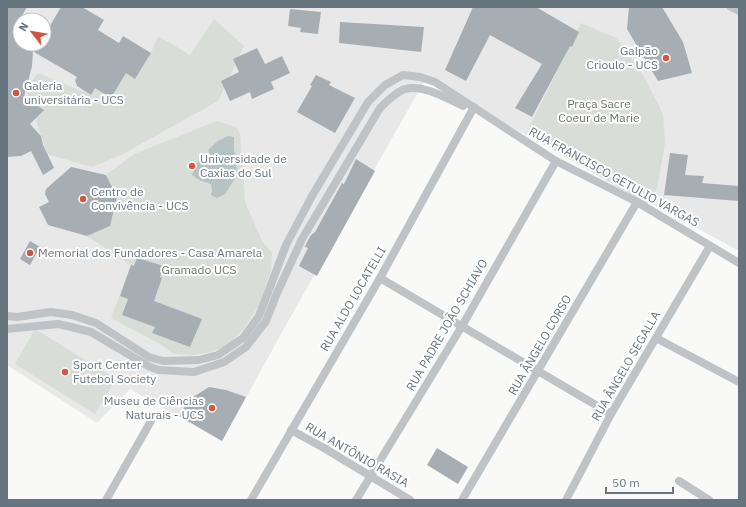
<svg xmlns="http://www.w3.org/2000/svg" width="746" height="507" font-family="'IBM Plex Sans',sans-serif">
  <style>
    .built { fill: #e7e8e7; fill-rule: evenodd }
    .green { fill: #d9ddd7 }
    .water { fill: #b7c2c5 }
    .building { fill: #a7aeb3 }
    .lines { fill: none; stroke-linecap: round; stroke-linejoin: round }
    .street { stroke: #bfc3c6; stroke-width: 8 }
    .poi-dot { fill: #cd5942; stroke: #fff; stroke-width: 1.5 }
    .labels { text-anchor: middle; stroke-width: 4; stroke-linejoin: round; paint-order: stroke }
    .poi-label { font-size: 12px; fill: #67767e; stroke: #fff; text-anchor: start }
    .park-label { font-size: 12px; fill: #6a7766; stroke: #fff }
    .street-label { font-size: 12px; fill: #67767e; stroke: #fff }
  </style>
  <rect width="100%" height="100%" fill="#f9f9f7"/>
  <path class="built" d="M7 7H727L739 14V251L425 80 286 325 222 441 130 389 97 423 7 365ZM20 20H44V44H20Z"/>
  <g class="green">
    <path d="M214 19 244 46 218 101 121 155 92 167 47 154 26 89 38 73 91 95 95 88 111 98 126 73 136 78 151 53 158 36 190 55Z"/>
    <path d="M581 23 616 38 641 71 663 114 665 143 657 188 647 204 526 134Z"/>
    <path d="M217 121 236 127 240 134 245 202 262 241 272 253 271 270 259 305 244 328 228 345 211 352 194 355 173 354 160 344 111 318 131 265 87 236 110 226 117 197 106 175 134 154Z"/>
    <path d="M35 329 116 379 95 414 15 364Z"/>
  </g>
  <path class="water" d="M228 136 234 137V150L237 159 236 177 225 194 217 198 211 195 212 190 211 184C204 182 198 180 192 175L198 161 202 159 204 162 212 158 208 150 218 141Z"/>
  <g class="building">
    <path d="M7 7H27L17 24 20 29V44H29L33 51 32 66 24 97 44 110 30 124 41 136 43 145 54 168 43 175 31 151 21 156 7 157Z"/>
    <path d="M61 7H82L104 20 98 30 119 43 123 36 151 53 135 79 126 73 111 98 95 88 91 95 77 86 75 80 77 77 34 52 39 44H44V36Z"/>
    <path d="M473 7H536L579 32 572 47 570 46 532 117 515 108 542 64 490 35 466 81 445 70Z"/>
    <path d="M629 7H662L683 42 692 73 658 81 627 29Z"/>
    <path d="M290 9 321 12 318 34 300 32 301 28 288 26Z"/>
    <path d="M340 22 424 27 421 52 339 43Z"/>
    <path d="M257 48 265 64 282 56 290 73 271 82 274 89 252 99 250 92 230 101 221 81 239 72 233 59Z"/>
    <path d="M316 75 331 82 329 85 355 98 335 133 297 112 312 86 310 85Z"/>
    <path d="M670 153 688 155 685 175 704 176 702 183 739 186V201L664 195Z"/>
    <path d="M356 159 375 171 317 276 299 266 308 248 305 247 306 244 311 235 315 232 342 183 344 184Z"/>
    <path d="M71 167 106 175 117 197 110 226 87 236 48 225 39 207 49 202 45 194 46 189Z"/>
    <path d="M30 241 40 247 30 265 20 259Z"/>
    <path d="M137 258 164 266 160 277 162 278 154 301 202 319 190 347 152 333 155 327 122 315 128 299 120 296 131 265 134 266Z"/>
    <path d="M209 387 226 390 246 397 222 441 179 416 190 399Z"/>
    <path d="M437 448 468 467 458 484 427 465Z"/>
  </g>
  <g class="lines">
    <g class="street">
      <path d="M731 7 739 11"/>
      <path d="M380 278 611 414"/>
      <path d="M7 316 17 317 51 312 72 315 96 323 149 357 163 361 199 360 218 355 243 338 259 316 286 245 312 196 368 102 385 85 403 75 420 77 435 82 556 161 637 202 739 263"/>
      <path d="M7 329 58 324 67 326 91 332 133 357 150 367 159 370 194 372 224 362 246 347 266 321 277 293 302 239 380 108C387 101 396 92 405 89 423 84 448 99 463 106"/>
      <path d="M656 338 739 382"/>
      <path d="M291 430 324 448 410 500"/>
      <path d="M679 481 709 500"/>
      <path d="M106 500 151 421"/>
      <path d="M251 500 380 278 474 107"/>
      <path d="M356 500 462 326 556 161"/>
      <path d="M462 500 637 202"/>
      <path d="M566 500 611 414 710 246"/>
    </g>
  </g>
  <g class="poi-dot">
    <circle cx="666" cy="58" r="4"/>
    <circle cx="16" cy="93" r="4"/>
    <circle cx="192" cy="166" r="4"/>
    <circle cx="83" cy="199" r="4"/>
    <circle cx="30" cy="253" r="4"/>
    <circle cx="65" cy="372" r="4"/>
    <circle cx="212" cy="408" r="4"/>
  </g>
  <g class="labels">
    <g class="poi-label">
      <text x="658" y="55" text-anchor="end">Galpão<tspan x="658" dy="14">Crioulo - UCS</tspan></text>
      <text x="24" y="90">Galeria<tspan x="24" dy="14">universitária - UCS</tspan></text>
      <text x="200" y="163">Universidade de<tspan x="200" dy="14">Caxias do Sul</tspan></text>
      <text x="91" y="196">Centro de<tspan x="91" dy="14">Convivência - UCS</tspan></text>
      <text x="38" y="257">Memorial dos Fundadores - Casa Amarela</text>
      <text x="73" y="369">Sport Center<tspan x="73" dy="14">Futebol Society</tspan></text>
      <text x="204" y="405" text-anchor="end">Museu de Ciências<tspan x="204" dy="14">Naturais - UCS</tspan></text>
    </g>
    <g class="park-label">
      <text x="599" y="108">Praça Sacre<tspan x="599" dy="14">Coeur de Marie</tspan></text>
      <text x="199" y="274">Gramado UCS</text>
    </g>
    <g class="street-label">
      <text transform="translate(614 177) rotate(29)" y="4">RUA FRANCISCO GETULIO VARGAS</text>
      <text transform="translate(353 299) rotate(-60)" y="4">RUA ALDO LOCATELLI</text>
      <text transform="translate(447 325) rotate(-60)" y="4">RUA PADRE JOÃO SCHIAVO</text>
      <text transform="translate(540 345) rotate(-60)" y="4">RUA ÂNGELO CORSO</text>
      <text transform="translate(626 366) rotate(-60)" y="4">RUA ÂNGELO SEGALLA</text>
      <text transform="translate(357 455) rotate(30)" y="4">RUA ANTÔNIO RASIA</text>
    </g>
  </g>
  <rect width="746" height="507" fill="none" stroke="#67767e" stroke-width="16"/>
  <g transform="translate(32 32) rotate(301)"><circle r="19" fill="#ffffff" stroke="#c2c8cb"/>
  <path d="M0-3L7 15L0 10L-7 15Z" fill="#cd5942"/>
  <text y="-6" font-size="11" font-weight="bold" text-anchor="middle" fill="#67767e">N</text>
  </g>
  <path d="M606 487v6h67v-6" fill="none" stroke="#67767e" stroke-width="2"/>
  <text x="612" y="487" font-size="12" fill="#67767e" stroke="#ffffff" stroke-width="3" paint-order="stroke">50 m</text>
</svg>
